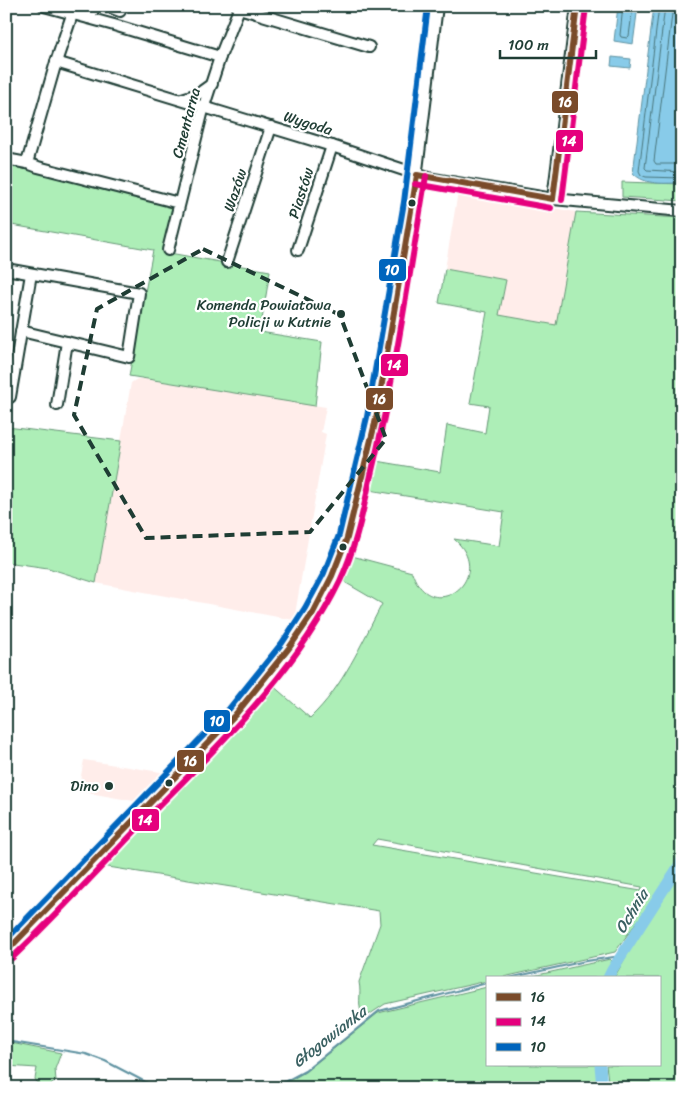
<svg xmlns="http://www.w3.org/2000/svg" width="688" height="1094" font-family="Sriracha,sans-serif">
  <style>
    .built { fill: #ffedea }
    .green { fill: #adeeb7; stroke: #669676; fill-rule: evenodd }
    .water { fill: #88cbe9; stroke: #5e92a1 }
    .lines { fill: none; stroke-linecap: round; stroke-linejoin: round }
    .shore { stroke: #49767c; stroke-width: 1 }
    .stream { stroke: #5e92a1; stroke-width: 2 }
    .river { stroke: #88cbe9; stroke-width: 11 }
    .minor-casing { stroke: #1f3d34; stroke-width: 14 }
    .minor { stroke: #fff; stroke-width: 10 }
    .bus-1-casing { stroke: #fff; stroke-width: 10 }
    .bus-2-casing { stroke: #fff; stroke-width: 10 }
    .bus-3-casing { stroke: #fff; stroke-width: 10 }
    .bus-1 { stroke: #7a4b2a; stroke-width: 6 }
    .bus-2 { stroke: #e5007d; stroke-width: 6 }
    .bus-3 { stroke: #0065bd; stroke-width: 6 }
    .marked { fill: none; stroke: #1f3d34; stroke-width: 4; stroke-dasharray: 10 6; stroke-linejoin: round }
    .bus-dot { fill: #1f3d34; stroke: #fff; stroke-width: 2 }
    .labels { text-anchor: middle; stroke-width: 4.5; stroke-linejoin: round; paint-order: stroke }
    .street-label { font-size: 15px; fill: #1f3d34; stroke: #fff }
    .poi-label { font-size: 15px; fill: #1f3d34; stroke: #fff; text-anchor: end }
    .water-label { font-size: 16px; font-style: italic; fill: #396061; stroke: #fff }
    .line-badge { stroke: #fff; stroke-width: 2 }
    .badge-label { font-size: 14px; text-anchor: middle; font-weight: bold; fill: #fff }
  </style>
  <rect width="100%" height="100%" fill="#fff"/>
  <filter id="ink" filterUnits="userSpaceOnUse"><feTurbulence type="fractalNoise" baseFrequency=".02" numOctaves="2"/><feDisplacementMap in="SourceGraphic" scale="10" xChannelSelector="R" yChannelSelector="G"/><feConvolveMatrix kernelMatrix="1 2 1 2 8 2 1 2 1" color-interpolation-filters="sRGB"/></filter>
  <g filter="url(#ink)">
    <g class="built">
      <path d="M458 192 576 212 556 325 499 315 505 280 445 269Z"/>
      <path d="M137 379H145L326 407 321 432 326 434 294 620 96 583 131 383Z"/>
      <path d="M84 760 173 774 145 803 78 791Z"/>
    </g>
    <g class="green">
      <path d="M6 164 28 168 175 205 164 252 270 271 260 332 322 342 315 406 129 376 153 250 6 224Z"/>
      <path d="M622 182 682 184V201L622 197Z"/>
      <path d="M576 212 682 218V852L657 894 615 952 499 978H487V981L385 1004 364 1018C356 1005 362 996 359 982L380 924 379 911 102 866 133 835 271 684 310 718C343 687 361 644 382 604L341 580 352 556 412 572C431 628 498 577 454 539L499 546 504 512 369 490 376 461 440 472 447 425 485 433 489 406 470 403 487 312 439 303 445 269 506 280 499 315 556 325ZM377 839 642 887 641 891 372 845Z"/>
      <path d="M7 427 121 441 96 583 48 568 6 562Z"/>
      <path d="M682 866V1088H609L606 1065H659V978H614L633 944Z"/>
      <path d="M610 959 612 961 604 978H524Z"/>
      <path d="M487 987V1065H597L599 1088H277L305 1072 378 1013Z"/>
      <path d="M6 1042 61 1053 55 1069 56 1081 46 1088H40L35 1079 37 1068 6 1066Z"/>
    </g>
    <g class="water">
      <path d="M618 6H638L633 44 614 41Z"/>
      <path d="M654 6H682V183C665 183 645 186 633 173Z"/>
      <path d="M612 57 631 59 630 68 611 66Z"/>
    </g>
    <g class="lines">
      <g class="shore">
        <path d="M623 6 620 35 621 37 627 38 629 36 633 6"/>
        <path d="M659 6 639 171 641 175 646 177 682 178"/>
        <path d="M665 6 645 168 647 170 682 172"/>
        <path d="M673 6 654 161 656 164H682"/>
      </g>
      <g class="stream">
        <path d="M509 978 586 961 621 956"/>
        <path d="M6 1041 86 1054 105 1061 157 1088"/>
        <path d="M273 1088 305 1071 379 1011 487 983"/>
      </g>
      <g class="river">
        <path d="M608 978 612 970 682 861"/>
        <path d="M600 1065 602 1088"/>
      </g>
      <g class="minor-casing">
        <g id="minor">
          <path d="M44 6 114 25 220 57"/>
          <path d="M107 6 120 11"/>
          <path d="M239 8 369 47"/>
          <path d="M89 18 95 6"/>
          <path d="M56 62 332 146 428 178 553 199 682 211"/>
          <path d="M182 99 198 94 212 84"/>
          <path d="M6 159 27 163 38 167 179 203"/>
          <path d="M27 163 56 62 75 6"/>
          <path d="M553 199 577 6"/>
          <path d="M168 250 204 106 220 57 240 6"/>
          <path d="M298 250 332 146"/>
          <path d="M227 262 271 127"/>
          <path d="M6 269 139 293 129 357 21 331"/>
          <path d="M10 397 31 274"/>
          <path d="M57 405 67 342"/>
          <path d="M6 952C55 905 101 854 148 805 222 729 315 642 347 538L376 419 413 203 437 6"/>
        </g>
      </g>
      <use href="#minor" class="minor"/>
      <g class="bus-1-casing">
        <g id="bus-1">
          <path d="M417 175 553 199"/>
          <path d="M553 199 577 6"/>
          <path d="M6 952 235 715 289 648 313 613 332 576 347 538 376 419 417 175"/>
        </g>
      </g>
      <g class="bus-2-casing">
        <g id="bus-2">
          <path d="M415 184 551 208"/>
          <path d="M562 200 586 7"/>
          <path d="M12 958C62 910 108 859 156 809 224 740 297 670 340 581 356 547 363 511 371 475 395 377 409 276 426 176"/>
        </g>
      </g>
      <g class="bus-3-casing">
        <path id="bus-3" d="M6 940 229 709 282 643 305 608 324 573 339 535 367 417 404 202 428 6"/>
      </g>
      <use href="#bus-1" class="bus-1"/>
      <use href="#bus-2" class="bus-2"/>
      <use href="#bus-3" class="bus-3"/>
    </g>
  </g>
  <path class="marked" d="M203 249 340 315 386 439 310 532 146 538 74 415 97 309Z"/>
  <g class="bus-dot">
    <circle cx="412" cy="203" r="4.5"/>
    <circle cx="341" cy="314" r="5"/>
    <circle cx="343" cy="547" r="4.5"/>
    <circle cx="169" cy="783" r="4.5"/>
    <circle cx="109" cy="786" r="5"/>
  </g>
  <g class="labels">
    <g class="street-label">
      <text transform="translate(186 123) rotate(-75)" y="5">Cmentarna</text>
      <text transform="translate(308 123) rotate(17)" y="5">Wygoda</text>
      <text transform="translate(235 190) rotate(-72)" y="5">Wazów</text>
      <text transform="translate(301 193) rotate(-72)" y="5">Piastów</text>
    </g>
    <g class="poi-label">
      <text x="331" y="310">Komenda Powiatowa<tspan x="331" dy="17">Policji w Kutnie</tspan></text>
      <text x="99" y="791">Dino</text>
    </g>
    <g class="water-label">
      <text transform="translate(631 911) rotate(-58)" y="6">Ochnia</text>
      <text transform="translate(329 1036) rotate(-38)" y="6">Głogowianka</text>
    </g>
  </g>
  <g class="line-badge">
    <rect x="551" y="90" width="28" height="24" rx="5" fill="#7a4b2a"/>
    <rect x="555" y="129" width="29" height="24" rx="5" fill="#e5007d"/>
    <rect x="378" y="258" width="29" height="24" rx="5" fill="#0065bd"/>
    <rect x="380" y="353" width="29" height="24" rx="5" fill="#e5007d"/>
    <rect x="365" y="387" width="29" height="24" rx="5" fill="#7a4b2a"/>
    <rect x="203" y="709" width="28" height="24" rx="5" fill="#0065bd"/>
    <rect x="176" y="749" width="29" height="24" rx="5" fill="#7a4b2a"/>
    <rect x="131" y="808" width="29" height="24" rx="5" fill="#e5007d"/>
  </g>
  <g class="badge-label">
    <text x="565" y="107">16</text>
    <text x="569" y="146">14</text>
    <text x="392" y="275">10</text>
    <text x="394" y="370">14</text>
    <text x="379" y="404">16</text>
    <text x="217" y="726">10</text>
    <text x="190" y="766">16</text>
    <text x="145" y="825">14</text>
  </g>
  <rect width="688" height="1094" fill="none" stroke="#fff" stroke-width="25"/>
  <rect x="12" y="12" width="663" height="1069" fill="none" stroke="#1f3d34" stroke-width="2" filter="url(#ink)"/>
  <rect x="486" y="976" width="175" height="90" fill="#ffffff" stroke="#a5b1ae"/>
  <rect x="496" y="993" width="25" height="8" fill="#7a4b2a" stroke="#a5b1ae"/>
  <text x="530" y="1002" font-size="15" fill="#1f3d34">16</text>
  <rect x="496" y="1018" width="25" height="8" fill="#e5007d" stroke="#a5b1ae"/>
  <text x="530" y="1026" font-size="15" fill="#1f3d34">14</text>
  <rect x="496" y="1043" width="25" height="8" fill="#0065bd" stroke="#a5b1ae"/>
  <text x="530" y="1052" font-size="15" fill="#1f3d34">10</text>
  <path d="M500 50v8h96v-8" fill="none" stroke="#1f3d34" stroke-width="2.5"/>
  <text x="508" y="50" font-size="15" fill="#1f3d34" stroke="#ffffff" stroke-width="4" paint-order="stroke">100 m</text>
</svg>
